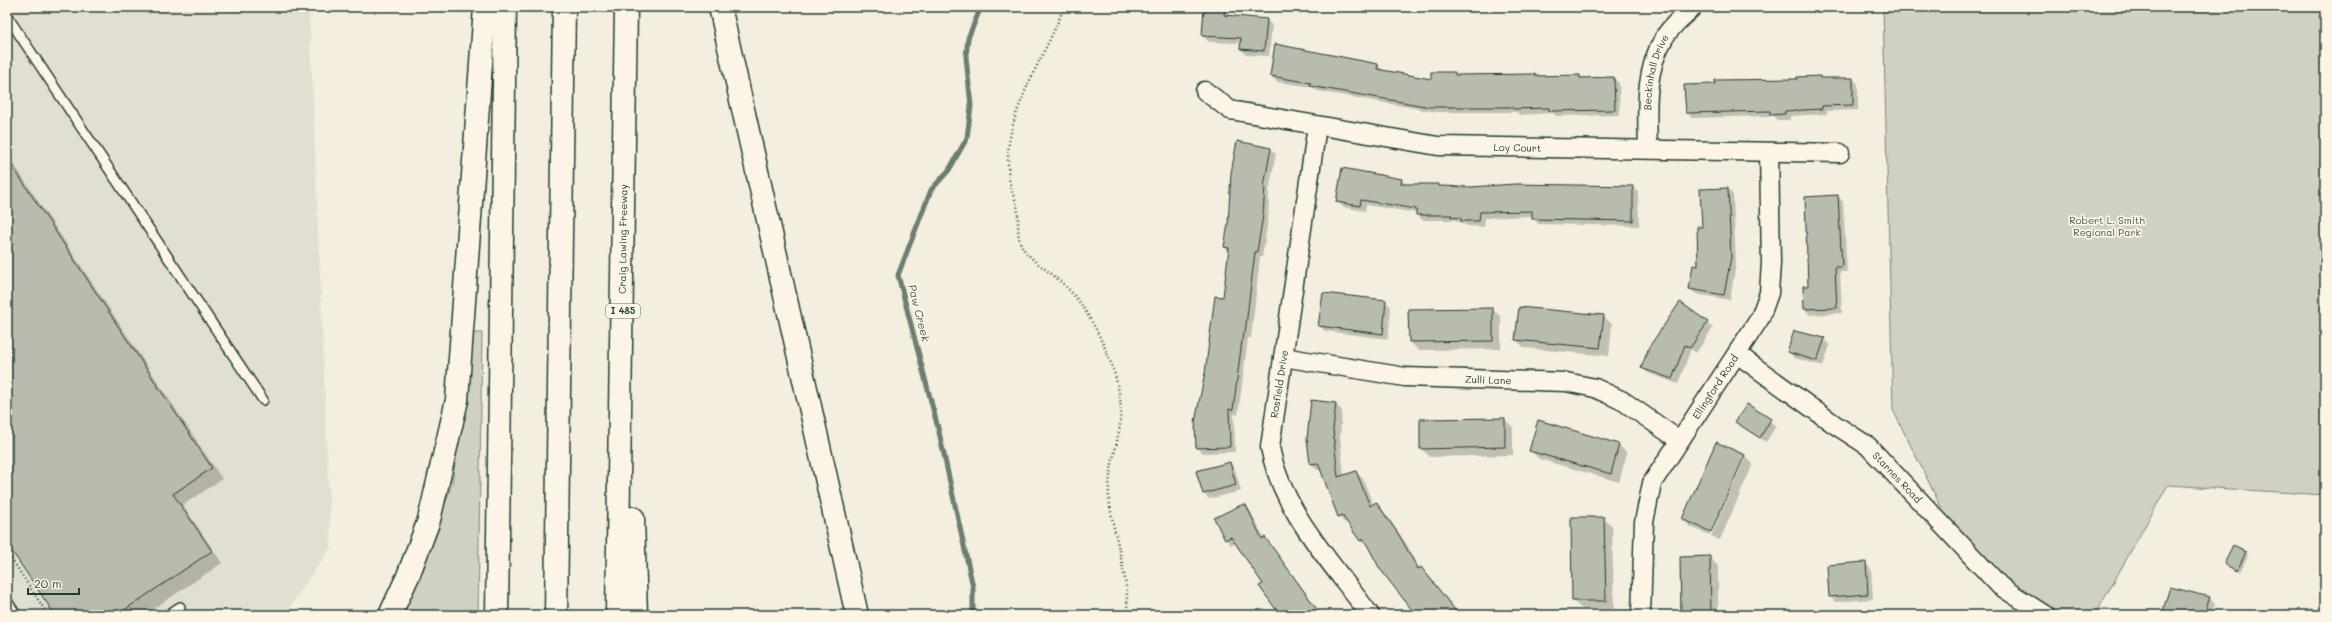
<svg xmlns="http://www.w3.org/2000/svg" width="2332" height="622" font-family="Mali,sans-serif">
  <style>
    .built { fill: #e1dfd0 }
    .green { fill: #d0d1c2; stroke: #78877b }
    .shadow { fill: #0003 }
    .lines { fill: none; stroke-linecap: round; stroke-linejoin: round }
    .stream { stroke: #6c7d72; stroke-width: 5 }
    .building { fill: #b8bcae; stroke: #1f3d34 }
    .lane-casing { stroke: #1f3d34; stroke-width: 12 }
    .street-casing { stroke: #1f3d34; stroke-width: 21 }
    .highway-casing { stroke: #1f3d34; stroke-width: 25 }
    .path { stroke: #1f3d34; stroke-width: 2.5; stroke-dasharray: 1 3; stroke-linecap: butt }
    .lane { stroke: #fcf5e5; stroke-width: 9 }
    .street { stroke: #fcf5e5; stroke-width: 18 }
    .highway { stroke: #fcf5e5; stroke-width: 22 }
    .labels { text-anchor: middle; stroke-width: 3.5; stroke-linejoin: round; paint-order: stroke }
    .shield { fill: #fcf5e5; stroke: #617469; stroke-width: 1 }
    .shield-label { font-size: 9px; font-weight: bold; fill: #1f3d34 }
    .street-label { font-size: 10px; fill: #1f3d34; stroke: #fcf5e5 }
    .park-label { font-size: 10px; fill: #425b50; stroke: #fcf5e5 }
    .water-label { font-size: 11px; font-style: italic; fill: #465d53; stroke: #fcf5e5 }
  </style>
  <rect width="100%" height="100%" fill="#f3eede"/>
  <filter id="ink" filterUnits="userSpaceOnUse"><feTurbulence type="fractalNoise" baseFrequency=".025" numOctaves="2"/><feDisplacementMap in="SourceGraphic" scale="8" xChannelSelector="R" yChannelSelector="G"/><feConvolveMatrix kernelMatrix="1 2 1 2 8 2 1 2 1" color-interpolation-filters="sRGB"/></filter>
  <g filter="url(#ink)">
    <path class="built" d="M7 7H309L331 547 284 615H7Z"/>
    <g class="green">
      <path d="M1883 7H2325V495L2168 485 2095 615H2045L1958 541 1893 410Z"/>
      <path d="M474 333H482L478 615H402L410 600 452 484Z"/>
    </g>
    <g class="shadow">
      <path d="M1224 10 1230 16 1266 20 1272 25 1269 56 1246 55 1241 49V43L1209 42 1203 36Z"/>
      <path d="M1378 64 1383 71 1432 80 1454 73 1458 76 1535 75 1537 77 1580 76 1583 79 1613 78 1619 83 1620 115 1556 116 1553 113 1519 115 1517 112H1436L1317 91 1313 87 1277 82 1271 76Z"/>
      <path d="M1853 79 1858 84V110L1827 111V114L1790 116V120H1777L1773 116 1692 118 1687 112 1798 80Z"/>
      <path d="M1270 149 1276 154 1269 191 1268 221 1262 257H1260L1251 338H1248L1238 415 1234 414 1235 452 1203 453 1197 448 1224 298 1229 251 1225 247Z"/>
      <path d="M7 154 222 479 183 505 222 563 144 615H57L7 542Z"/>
      <path d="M1401 180 1407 185H1439L1442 188 1632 187 1638 192 1639 226 1538 224 1533 216 1485 218 1484 227 1468 226 1455 220H1422L1417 213 1366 205 1365 211 1343 207 1337 201Z"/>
      <path d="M1728 189 1733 195 1736 263 1730 300 1696 294 1690 289 1699 267 1703 228Z"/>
      <path d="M1838 196 1843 202 1847 272H1840L1842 313 1810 315 1805 309 1809 287Z"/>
      <path d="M1385 301 1391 307 1388 339 1325 331 1319 325Z"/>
      <path d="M1680 304 1713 328 1696 353 1691 349 1678 384 1648 373 1642 368Z"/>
      <path d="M1492 309 1501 317V349L1418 350 1410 342Z"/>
      <path d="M1603 316 1612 324 1609 356 1525 348 1516 340Z"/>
      <path d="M1824 339 1830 345 1823 366 1794 358 1789 352Z"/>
      <path d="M1336 404 1342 411 1340 437 1344 476 1356 472 1363 479 1373 505 1376 503 1383 510 1406 543 1420 569 1428 575 1459 615H1417L1369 546 1361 541 1348 522 1345 523 1338 516 1321 470H1317L1311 463Z"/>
      <path d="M1747 405 1776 426 1766 442 1737 422Z"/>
      <path d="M1504 419 1513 427V455L1430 457 1421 448Z"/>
      <path d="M1539 422 1619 445 1627 453 1619 482 1539 459 1530 450Z"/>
      <path d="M1717 443 1745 456 1753 464 1720 540 1711 536 1745 458H1743L1709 535 1691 527 1683 519Z"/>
      <path d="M1230 463 1235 469 1241 491 1209 499 1204 494 1198 472Z"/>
      <path d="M1246 506 1251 512 1264 538 1270 544 1322 615H1280L1264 584 1236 542 1231 545 1226 539Z"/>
      <path d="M1572 518H1603L1612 526 1614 609H1582L1573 601Z"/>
      <path d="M2245 553 2248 555 2240 572 2225 564Z"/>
      <path d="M1709 557 1718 566V615H1682Z"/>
      <path d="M1865 563 1871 569 1873 599 1835 602 1830 596Z"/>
      <path d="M2181 590 2209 598 2215 604 2211 615H2169L2164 610Z"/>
      <path d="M2325 603V615H2308L2310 608 2321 613Z"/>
    </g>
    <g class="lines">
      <path class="stream" d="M973 615V587L939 432 898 275 931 190 949 170 967 138 971 106 966 57 968 38 981 7"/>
    </g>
    <g class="building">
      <path d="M1204 8 1225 9 1224 15 1267 19 1264 51 1240 49 1241 38 1202 36Z"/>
      <path d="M1275 44 1378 64 1377 69 1431 79V72H1455V75L1535 74V76L1580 75V78L1614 77 1615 110 1549 111V108L1513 109 1512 107H1430L1339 91 1310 86 1311 83 1270 76Z"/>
      <path d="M1821 76V78H1853V105L1822 106V109L1785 111V114L1770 115V111L1686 113 1684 85 1715 84V80L1797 79V77Z"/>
      <path d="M1237 141 1271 148 1264 186H1265L1263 215 1257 252H1255L1245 333H1243L1233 410 1229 409 1230 447 1196 448 1195 422 1205 373 1215 296 1223 297 1229 248 1224 247 1228 224 1231 173Z"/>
      <path d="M7 158 212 468 173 494 212 551 117 615H55L7 544Z"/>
      <path d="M1342 168 1402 179 1401 184H1439V186L1471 187 1515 184 1633 186V221L1532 219V211L1480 212 1479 221H1461V218L1451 217 1452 215H1416V209L1361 200 1360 206 1336 202Z"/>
      <path d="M1728 188 1731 257 1724 295 1689 289 1693 265 1698 266 1697 227H1702L1700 189Z"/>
      <path d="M1838 195 1842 267H1835L1837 308 1804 309 1803 286H1808L1805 197Z"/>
      <path d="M1323 293 1386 300 1383 334 1318 326Z"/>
      <path d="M1680 302 1708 322 1690 348 1685 345 1672 379 1641 368 1649 347Z"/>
      <path d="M1519 307 1604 315 1600 348 1515 340Z"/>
      <path d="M1493 308V341L1409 342 1408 309Z"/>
      <path d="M1794 331 1825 338 1817 361 1787 352Z"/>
      <path d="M1311 400 1336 403 1333 430 1338 477 1356 471 1370 506 1376 502 1399 535 1418 569 1421 567 1459 615H1416L1380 569 1364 539 1360 541 1342 515 1338 517 1318 463 1310 464 1307 439Z"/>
      <path d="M1747 404 1771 419 1760 438 1735 422Z"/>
      <path d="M1505 418V447L1420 449V419Z"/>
      <path d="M1538 420 1619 444 1611 474 1529 451Z"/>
      <path d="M1716 442 1745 455 1711 532 1682 519Z"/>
      <path d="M1230 462 1236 485 1203 494 1196 471Z"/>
      <path d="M1241 505H1246L1262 539 1265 537 1321 615H1280L1259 586 1263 584 1231 537 1225 540 1214 518Z"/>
      <path d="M1571 517H1604L1606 601H1572Z"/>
      <path d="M2233 546 2246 552 2237 571 2224 564Z"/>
      <path d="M1710 556 1711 615H1681L1680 557Z"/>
      <path d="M1866 562 1868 594 1829 597 1827 565Z"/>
      <path d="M2170 587 2210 597 2204 615H2179L2163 610Z"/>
    </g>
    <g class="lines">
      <g class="lane-casing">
        <g id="lane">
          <path d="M7 16 263 400"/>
          <path d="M7 601 16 615"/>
          <path d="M168 615 180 607"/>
        </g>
      </g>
      <g class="street-casing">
        <g id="street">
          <path id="s1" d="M1205 91 1230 110 1438 146 1840 153"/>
          <path d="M1317 126 1270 447C1281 510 1333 564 1370 615"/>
          <path id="s2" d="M1648 148C1647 111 1644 72 1664 38 1671 26 1683 16 1693 7"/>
          <path id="s3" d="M1737 354 1834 424 1868 446 2000 586 2045 615"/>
          <path id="s4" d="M1283 357 1405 377 1566 382 1595 388 1623 401 1679 440"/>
          <path id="s5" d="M1641 615 1644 522 1652 483 1760 318 1769 293 1771 263 1769 152"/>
        </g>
      </g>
      <g class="highway-casing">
        <g id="highway">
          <path d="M720 7 857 615"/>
          <path d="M633 518 636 615"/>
          <path d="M390 615 408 576 429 520 457 400 485 7"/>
          <path d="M497 615 505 7"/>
          <path d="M556 615 564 7"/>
          <path id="s6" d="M617 615 626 7"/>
        </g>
      </g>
      <g class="path">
        <path d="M1064 7C1047 53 1010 105 1008 155 1008 166 1008 177 1011 187 1012 194 1016 200 1017 206 1020 220 1015 236 1023 248 1033 263 1050 271 1062 283 1081 300 1094 324 1104 346 1113 367 1121 390 1121 413 1120 441 1107 469 1109 498 1113 536 1130 578 1127 615"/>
        <path d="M7 552 48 615"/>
      </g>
      <use href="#lane" class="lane"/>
      <use href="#street" class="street"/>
      <use href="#highway" class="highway"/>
    </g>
  </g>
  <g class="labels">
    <rect class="shield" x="606" y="304" width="34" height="14" rx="3"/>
    <g class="shield-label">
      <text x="623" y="314">I 485</text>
    </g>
    <g class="street-label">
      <text dy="4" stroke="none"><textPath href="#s2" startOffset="77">Beckinhall Drive</textPath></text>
      <text dy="4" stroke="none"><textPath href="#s1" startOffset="322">Loy Court</textPath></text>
      <text dy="4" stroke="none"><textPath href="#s6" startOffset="376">Craig Lawing Freeway</textPath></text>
      <text dy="4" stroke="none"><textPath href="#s4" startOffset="207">Zulli Lane</textPath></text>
      <text transform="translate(1279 384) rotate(-81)" y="4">Rosfield Drive</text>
      <text dy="4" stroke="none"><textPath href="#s5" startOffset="248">Ellingford Road</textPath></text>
      <text dy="4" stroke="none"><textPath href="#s3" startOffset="203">Starnes Road</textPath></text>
    </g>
    <g class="park-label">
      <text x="2107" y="224">Robert L. Smith<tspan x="2107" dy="12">Regional Park</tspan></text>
    </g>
    <g class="water-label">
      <text transform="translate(919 313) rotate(76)" y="4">Paw Creek</text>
    </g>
  </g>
  <rect width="2332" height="622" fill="none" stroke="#fcf5e5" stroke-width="24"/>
  <rect x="12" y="12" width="2308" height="598" fill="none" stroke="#1f3d34" stroke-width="1.5" filter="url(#ink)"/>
  <path d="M28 588v6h51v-6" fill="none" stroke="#1f3d34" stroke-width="2"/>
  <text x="34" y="588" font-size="12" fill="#1f3d34" stroke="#fcf5e5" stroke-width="3" paint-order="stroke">20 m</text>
</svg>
